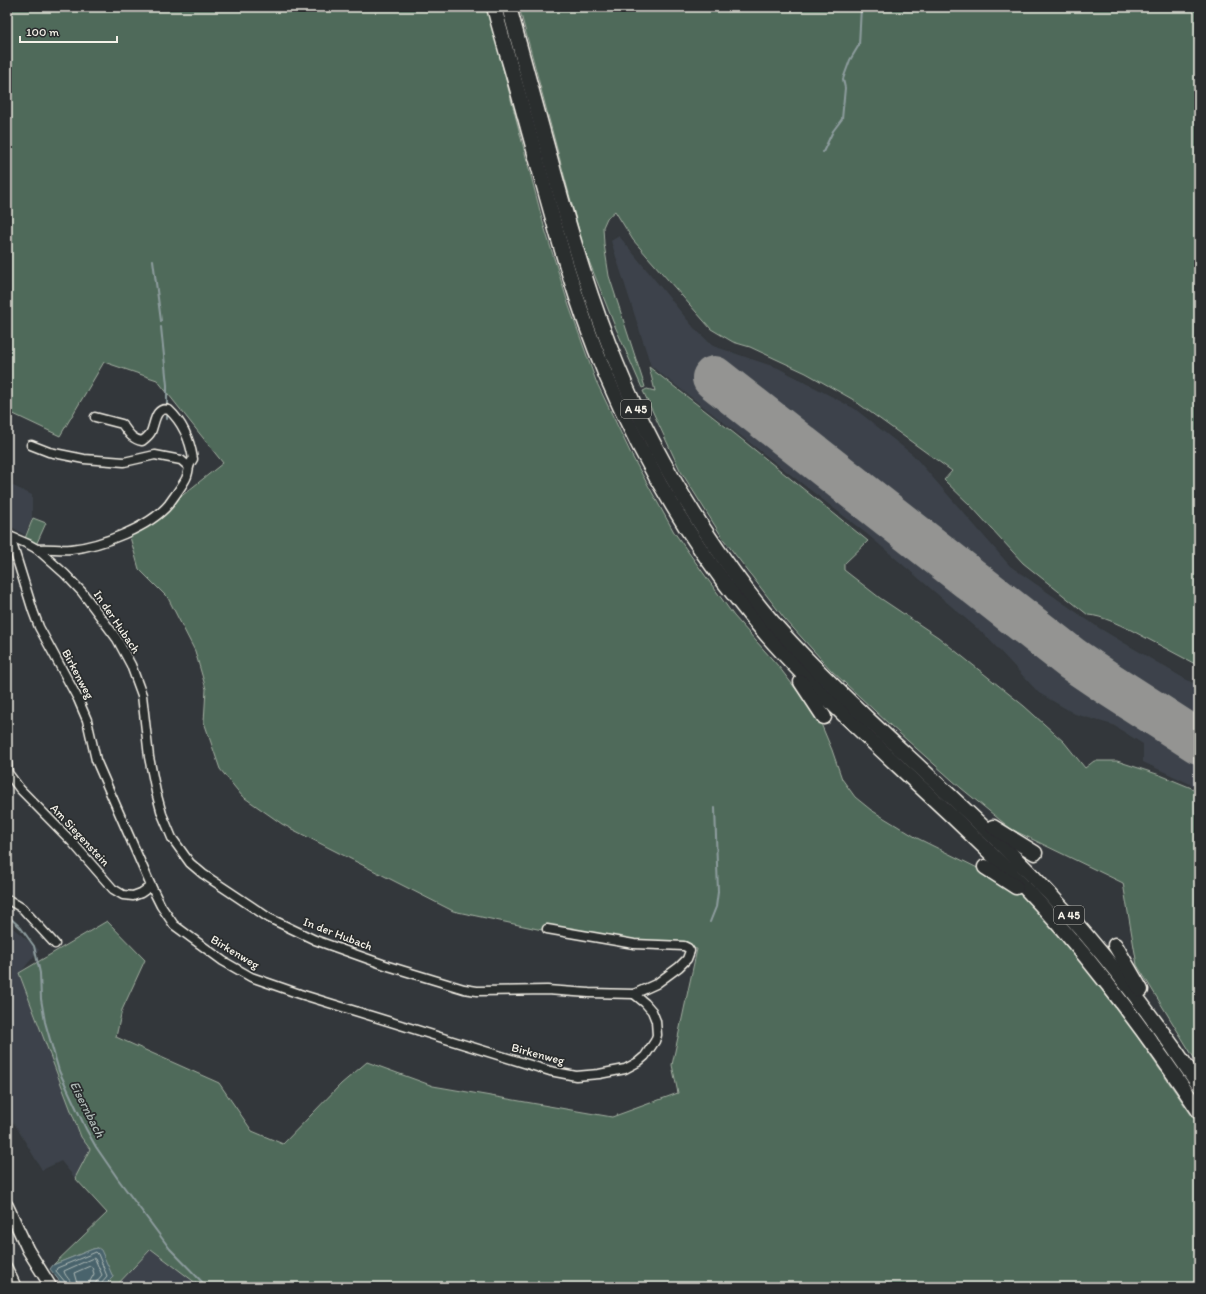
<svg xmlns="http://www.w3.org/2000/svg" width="1206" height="1294" font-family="Itim,sans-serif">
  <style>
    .built { fill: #3d434b }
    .green { fill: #506b5a; stroke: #a2aea1 }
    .water { fill: #48646c; stroke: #8d9c9e }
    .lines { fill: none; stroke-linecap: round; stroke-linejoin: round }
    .shore { stroke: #afb9b6; stroke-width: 1 }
    .stream { stroke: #8d9c9e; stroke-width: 2 }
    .runway { stroke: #949492; stroke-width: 44 }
    .minor-casing { stroke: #f4f1e8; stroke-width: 11 }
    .secondary-casing { stroke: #f4f1e8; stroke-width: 14 }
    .motorway-casing { stroke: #f4f1e8; stroke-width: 17 }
    .minor { stroke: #2a2d2e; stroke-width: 8 }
    .secondary { stroke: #2a2d2e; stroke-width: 11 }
    .motorway { stroke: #2a2d2e; stroke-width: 14 }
    .labels { text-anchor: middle; stroke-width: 3.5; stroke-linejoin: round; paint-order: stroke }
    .shield { fill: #2a2d2e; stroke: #b7b6b0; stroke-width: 1 }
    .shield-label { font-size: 11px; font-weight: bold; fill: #f4f1e8 }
    .street-label { font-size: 12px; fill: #f4f1e8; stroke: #2a2d2e }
    .water-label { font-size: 13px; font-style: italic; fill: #afb9b6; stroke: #2a2d2e }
  </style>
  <rect width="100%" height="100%" fill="#33373b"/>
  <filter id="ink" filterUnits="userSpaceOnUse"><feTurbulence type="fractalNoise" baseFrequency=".025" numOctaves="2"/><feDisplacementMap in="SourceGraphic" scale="8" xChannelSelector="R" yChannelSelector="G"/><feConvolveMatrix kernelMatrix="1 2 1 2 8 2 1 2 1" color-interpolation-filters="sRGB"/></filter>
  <g filter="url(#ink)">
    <g class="built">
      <path d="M619 236 694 328 713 346 778 368 855 409 913 455 1010 566 1099 628 1185 679 1199 686V788L1143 762V744L1113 725 1075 714 1039 693 985 635 867 534 651 366 611 241Z"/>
      <path d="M7 483 32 495V518L25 535 7 524Z"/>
      <path d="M7 923 39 950 19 974 81 1137 90 1149 75 1178 61 1161 42 1170 14 1123 7 1119Z"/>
      <path d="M151 1249 201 1287H115Z"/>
    </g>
    <g class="green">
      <path d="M7 7H487L544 226 569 306 596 381 633 458 674 532 734 616 779 667 819 719 832 750 842 779 855 797 871 810 917 838 1014 886 1069 946 1138 1038 1199 1126V1287H201L151 1249 115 1287H103L113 1277 98 1248 93 1249 53 1265 107 1213 75 1178 90 1149 81 1137 19 973 107 921 145 960 122 1010 116 1037 219 1083 252 1131 283 1144 341 1084 367 1062 433 1086 612 1117 678 1093 672 1065 697 949 575 937 453 911 282 824 242 796 220 769 204 722 206 689 195 651 168 598 139 569 130 537 223 463 157 380 104 362 60 436 7 411Z"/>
      <path d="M519 7H1199V666C1176 654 1154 642 1131 630 1117 624 1103 616 1088 615L1023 563 971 506 944 480 952 471 852 399 806 373 750 347 733 342 711 329 633 240 615 211 607 218 603 227 604 244 609 276 645 387 642 388 614 324 583 246Z"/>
      <path d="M649 367 735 434 868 541 844 564V570L880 598 938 637 1024 706 1064 742 1085 768 1094 761H1117L1160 775 1199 791V1066L1137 965 1123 883 1011 829 961 788 890 725 831 670 784 618 724 540 680 470 643 391 647 389 655 391Z"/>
      <path d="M33 518 46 523 36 545 24 541Z"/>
    </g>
    <path class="water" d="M98 1248 101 1250 113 1277 103 1287H64L50 1269 53 1265 93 1249Z"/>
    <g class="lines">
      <g class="shore">
        <path d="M67 1287 66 1283 56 1271 57 1268 96 1252 98 1254 107 1276 101 1283 100 1287"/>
        <path d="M72 1287C72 1280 65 1277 64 1271L93 1258 95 1259 102 1275 96 1282 95 1287"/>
        <path d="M78 1287 74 1273 90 1266 92 1267 94 1274 90 1281 89 1287"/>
      </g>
      <g class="stream">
        <path d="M823 152 833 131 842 119 845 88 843 79 850 60 859 45 861 7"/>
        <path d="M153 260 161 321"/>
        <path d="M161 327 167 385V406"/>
        <path d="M167 416V419"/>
        <path d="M7 915 21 928 34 946 40 973 41 999 45 1022 59 1071 86 1129 96 1147 118 1179 170 1249 207 1287"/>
        <path d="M710 922 716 907 718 892 715 808"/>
      </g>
      <path class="runway" d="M714 378 1072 659 1109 684 1199 742"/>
      <g class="minor-casing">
        <g id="minor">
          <path d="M31 445 49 452 84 459 124 462 155 455 181 460 188 466"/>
          <path d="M7 535 28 544 37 549 65 574 82 592 117 639 131 665 142 695 149 757 156 792 162 814 172 838 190 863 203 874 269 918 315 940 388 966 464 989 477 991 547 990 589 993 634 994 656 984 679 967 687 959 690 951 688 948 684 946 634 944 547 929"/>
          <path d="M10 537 33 611 39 627 78 699 87 720 96 760 151 886 161 906 174 925 223 961 251 977 300 994 550 1071 576 1076 599 1074 625 1069 638 1062 645 1056 655 1041 657 1035 656 1021 652 1011 645 1003 634 994"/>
          <path d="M37 549C49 548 60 550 71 549 101 546 150 527 169 504 173 498 186 481 187 476 190 467 187 467 193 459 190 440 183 423 169 410 155 406 155 423 151 432 149 436 146 438 142 441 131 439 128 432 122 424L95 417"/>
          <path d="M7 762 8 773 20 789 72 842 113 889 123 895 133 896 141 893 151 886"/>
          <path d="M7 899 22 908 55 944"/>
          <path d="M7 1266 17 1287"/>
        </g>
      </g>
      <g class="secondary-casing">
        <path id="secondary" d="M7 1205 28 1250 51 1287"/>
      </g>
      <g class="motorway-casing">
        <g id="motorway">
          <path d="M494 7C503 42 514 76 523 110 548 199 569 288 605 373 640 455 685 534 741 604 787 663 841 712 895 763 933 798 970 833 1007 869 1080 943 1141 1025 1199 1111"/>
          <path d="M509 7C524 62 539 117 554 172 572 237 591 302 617 365 649 444 697 524 748 592 784 639 827 680 870 721 916 764 963 807 1008 851 1080 922 1143 1001 1199 1085"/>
          <path d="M801 682 824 717"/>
          <path d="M993 827 1035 853"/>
          <path d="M985 867 1016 887"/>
          <path d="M1115 945 1141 990"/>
        </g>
      </g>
      <use href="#minor" class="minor"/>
      <use href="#secondary" class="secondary"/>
      <use href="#motorway" class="motorway"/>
    </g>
  </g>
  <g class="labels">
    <g class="shield">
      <rect x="621" y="400" width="30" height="18" rx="3"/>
      <rect x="1054" y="906" width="30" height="18" rx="3"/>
    </g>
    <g class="shield-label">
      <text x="636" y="413">A 45</text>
      <text x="1069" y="919">A 45</text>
    </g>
    <g class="street-label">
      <text transform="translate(117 622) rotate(56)" y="4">In der Hubach</text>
      <text transform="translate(78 674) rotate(62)" y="4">Birkenweg</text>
      <text transform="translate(80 835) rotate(47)" y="4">Am Siegenstein</text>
      <text transform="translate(338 934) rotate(21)" y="4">In der Hubach</text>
      <text transform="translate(235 952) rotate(31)" y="4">Birkenweg</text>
      <text transform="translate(538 1054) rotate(15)" y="4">Birkenweg</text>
    </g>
    <g class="water-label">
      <text transform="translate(88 1109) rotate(63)" y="5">Eisernbach</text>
    </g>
  </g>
  <rect width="1206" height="1294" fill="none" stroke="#2a2d2e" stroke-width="24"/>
  <rect x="12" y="12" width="1182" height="1270" fill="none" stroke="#f4f1e8" stroke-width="1.5" filter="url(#ink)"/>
  <path d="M20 36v6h97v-6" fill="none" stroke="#f4f1e8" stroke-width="2"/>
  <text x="26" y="36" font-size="12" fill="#f4f1e8" stroke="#2a2d2e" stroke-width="3" paint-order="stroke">100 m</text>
</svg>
